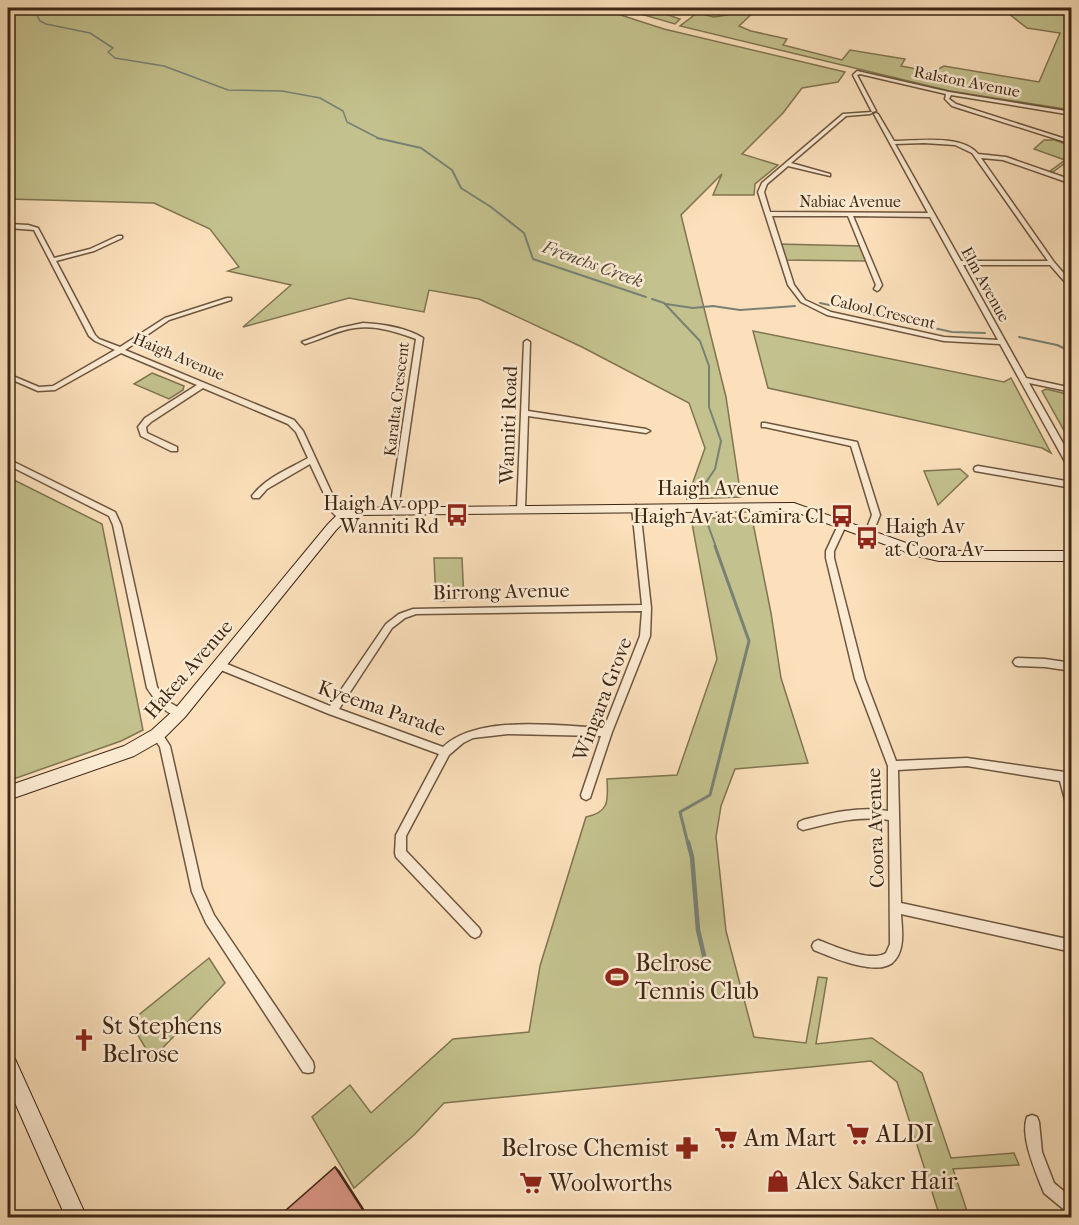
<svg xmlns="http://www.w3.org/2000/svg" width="1079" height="1225" font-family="'IM FELL French Canon',serif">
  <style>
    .green { fill: #c3c18d; stroke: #807451; stroke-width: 1.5 }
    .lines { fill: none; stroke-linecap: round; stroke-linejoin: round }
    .stream-far3 { stroke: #788174; stroke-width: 1.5 }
    .stream-far2 { stroke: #788174; stroke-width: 2 }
    .stream-far1 { stroke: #788174; stroke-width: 3 }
    .stream { stroke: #788174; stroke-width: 4.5 }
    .street-casing { stroke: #6d553e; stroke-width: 3 }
    .secondary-casing { stroke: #3e2715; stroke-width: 2 }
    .street { fill: #fcebd3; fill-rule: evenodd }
    .secondary { fill: #fcebd3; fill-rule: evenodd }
    .shaded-wall { fill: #97685c; stroke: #3e2715; stroke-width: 1.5 }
    .building { fill: #d89483; stroke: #3e2715; stroke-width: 1.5 }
    .labels { text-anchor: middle; stroke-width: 5; stroke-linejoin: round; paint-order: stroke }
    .far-street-label { font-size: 16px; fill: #3e2715; stroke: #fcebd3 }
    .far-water-label { font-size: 18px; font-style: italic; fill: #564c3c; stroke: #fcebd3 }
    .street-label { font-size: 20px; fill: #3e2715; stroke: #fcebd3 }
    .poi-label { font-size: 20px; fill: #3e2715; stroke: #fcebd3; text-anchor: end }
    .near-poi-label { font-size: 24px; fill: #3e2715; stroke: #fcebd3; text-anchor: start }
  </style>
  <rect width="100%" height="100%" fill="#fbe0bb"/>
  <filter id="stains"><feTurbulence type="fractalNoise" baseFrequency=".00333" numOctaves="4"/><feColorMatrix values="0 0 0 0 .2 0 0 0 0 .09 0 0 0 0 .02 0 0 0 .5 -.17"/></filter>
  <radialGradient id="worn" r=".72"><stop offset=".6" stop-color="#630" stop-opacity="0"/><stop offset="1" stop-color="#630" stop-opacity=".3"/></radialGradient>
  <g class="green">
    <path d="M8 8H599L664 29 845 72 838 82 802 88 783 113 742 154 778 165 755 184 754 195H713L722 174 681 215 726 397 741 497 687 499 705 448 689 403 582 347 479 299 429 290 424 312 349 298 243 327 291 285 228 271 239 267 210 229 154 203 8 199Z"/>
    <path d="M620 8H648L680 19 675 24Z"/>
    <path d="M722 8H758L739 26 751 31 787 39 783 45 842 60 850 50 905 59 901 66 933 72 944 66 1039 82 1060 33 1027 28 1009 14 981 8H1071V110L950 91 680 26 697 13 714 17 727 15V9Z"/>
    <path d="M1044 140H1055L1071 146V162L1068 161 1053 172 1050 171 1065 160 1034 149Z"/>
    <path d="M777 244 862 246 869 261 782 260Z"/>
    <path d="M753 331 1004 382 1011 378 1051 453 1042 448 768 388Z"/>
    <path d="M152 373 184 386 183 390 169 399 134 384Z"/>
    <path d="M1046 389 1071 395V443L1042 391Z"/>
    <path d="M960 469 968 476 938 505 924 471Z"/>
    <path d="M8 477 102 524 143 730 121 741 8 781Z"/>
    <path d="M691 518H752L771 613 781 678 808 763 735 769 721 806 716 837 726 931 754 1037 806 1043 818 977 827 978 816 1044 872 1038 922 1073 951 1158 1014 1153 1019 1165 953 1169 969 1217H940L897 1082 871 1061 444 1103 415 1134 354 1188 312 1117 350 1085 371 1113 453 1039 529 1032 540 966 586 817C610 812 608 800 607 779L677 775 717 659Z"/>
    <path d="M434 558H462L464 600 436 601Z"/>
    <path d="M209 958 225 983 152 1059 130 1022Z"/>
  </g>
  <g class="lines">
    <path class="stream-far3" d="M33 8 40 21 46 24 90 33 113 48 108 52 115 58 164 66 228 90 282 91 320 98 343 111 347 122 380 139"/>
    <g class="stream-far2">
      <path d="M377 138 421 148 452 170 461 188 491 207 524 233 533 259 646 297"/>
      <path d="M652 299 664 303 700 341 709 366V407L721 441 715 469 702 488 703 497"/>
      <path d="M820 303 952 332 985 333"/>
      <path d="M666 304 693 308 713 306 740 310 795 306"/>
      <path d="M1019 337 1057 345 1072 352"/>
      <path d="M704 514 716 547"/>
    </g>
    <path class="stream-far1" d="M688 844 680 812 710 795 749 641 715 546"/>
    <path class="stream" d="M688 842 692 857 698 930 706 964"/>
    <g class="street-casing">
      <g id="street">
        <path d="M857 71 949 92 1072 112V115L951 95 949 99 956 104 1072 141V144L952 106 945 99 946 94 860 74 857 75 876 111 872 112 853 75Z"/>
        <path d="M872 112V113L870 114 846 116 791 163 830 174V176L788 166 767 184 764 192 770 212 928 213 874 114 876 113 878 114 894 141C917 141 962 134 978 154L1006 157 1072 180V184L1003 160 981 158 1054 262 1072 283V290L1050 265H963L1026 378 1072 388V392L1029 383 1072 459V469L1068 467 1000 344 944 341 827 315 801 302 788 285 758 192 762 183 843 114ZM924 143 955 145 972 153 1048 261H961L895 144ZM772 216H848L876 285 874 289 877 291 879 290 882 285 853 216 930 217 998 340 944 337 831 312 805 300 794 285Z"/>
        <path d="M8 224 28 225 38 228 54 258 90 249 118 236H122V238L94 251 56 261 95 335 99 339 120 347 165 318 227 298H231V300L169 320 125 350 294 420 303 431 339 509 346 517 345 519H339L333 513 310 464 267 489 259 498H253L252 496C265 478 289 469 308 458L296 432 288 424 203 388 151 422 146 427 147 433 177 447V451H171L141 436 138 427 145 418 197 385 121 353 55 390 38 391 8 378V374L39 387 53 386 115 350 95 341 89 336 34 230 8 228Z"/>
        <path d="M363 323C382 324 407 328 423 338L398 509 394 512 390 509 416 339C397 332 376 325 355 328 338 330 322 339 305 344L302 342 340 328Z"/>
        <path d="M527 340 530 342 528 411 646 429 650 431 646 433 528 416 525 509 521 512 517 509 524 342Z"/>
        <path d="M762 423H765L857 442 880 515 872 535H866L865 533 872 515 851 446 765 427H762Z"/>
        <path d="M8 459 115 512 121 525 157 687 167 701 183 710 185 713 183 716C167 718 155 700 147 688L113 525 109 516 8 465Z"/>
        <path d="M978 466 1072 482V488L975 471 974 469 975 467Z"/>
        <path d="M636 505 640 508 651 608 650 636 612 732 590 798 586 800 582 798 581 795 601 736 508 734 473 738 463 743 449 755 406 836V851L479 928 481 932 479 936 475 938 471 936 396 857 395 853 396 835 439 754 329 714 216 668 214 665 216 662H222L330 706 386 624 399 614 413 609 642 605 632 508ZM642 611 640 636 604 728C558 726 478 714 443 747L339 709 392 628 405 618 416 614Z"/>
        <path d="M843 520 847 523 834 551V558L865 679 896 761 967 758 1072 773V812L1068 810 1067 807 1060 781 967 766 898 770 901 903 1072 940V952L901 914C902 929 905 948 895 960 881 979 831 957 814 950L812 946 814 942 818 940C835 946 870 963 886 953L890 944 889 820C859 815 831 823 803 830L799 828 798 825 799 822 803 820C831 813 859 806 888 811V766L855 679 826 558V551L839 523Z"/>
        <path d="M1018 658 1045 659 1072 663V671L1045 667 1018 666 1015 665 1013 662 1015 659Z"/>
        <path d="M157 731 161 732 170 746 202 888 214 915 313 1062 314 1067 313 1072 308 1073 303 1072 206 923 192 892 160 747 152 735 153 732Z"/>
        <path d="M1032 1115 1037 1117 1039 1122 1042 1152 1054 1183 1072 1198V1214L1067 1212 1044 1193 1042 1188C1035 1170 1020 1136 1027 1117Z"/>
      </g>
    </g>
    <g class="secondary-casing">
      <g id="secondary">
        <path d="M794 503 923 549 939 551H1072V561H939L917 556 793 511 357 515 346 520 336 530 185 717 162 740 134 756 8 800V786L124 746 152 730 175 709 328 524 338 514 352 508Z"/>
        <path d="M8 1056 15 1059 87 1218H66L8 1087Z"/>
      </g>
    </g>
    <use href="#street" class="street"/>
    <use href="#secondary" class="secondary"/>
  </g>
  <path class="shaded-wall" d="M335 1167 339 1171 369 1218H368Z"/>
  <path class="building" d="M335 1167 368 1218H277Z"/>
  <defs>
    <g id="bus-bare" transform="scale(1.8)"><path d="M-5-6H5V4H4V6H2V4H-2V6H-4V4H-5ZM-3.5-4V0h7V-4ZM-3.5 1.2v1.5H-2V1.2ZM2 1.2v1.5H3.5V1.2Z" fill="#8f2418" stroke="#fcebd3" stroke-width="2.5" paint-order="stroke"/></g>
    <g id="stadium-bare" transform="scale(1.8)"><path d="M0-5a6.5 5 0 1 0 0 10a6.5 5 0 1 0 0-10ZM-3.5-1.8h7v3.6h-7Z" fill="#8f2418" stroke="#fcebd3" stroke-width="2.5" paint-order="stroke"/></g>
    <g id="church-bare" transform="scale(1.8)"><path d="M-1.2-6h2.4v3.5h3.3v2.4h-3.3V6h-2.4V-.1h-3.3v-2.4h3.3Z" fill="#8f2418" stroke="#fcebd3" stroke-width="2.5" paint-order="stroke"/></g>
    <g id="supermarket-bare" transform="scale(1.8)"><path d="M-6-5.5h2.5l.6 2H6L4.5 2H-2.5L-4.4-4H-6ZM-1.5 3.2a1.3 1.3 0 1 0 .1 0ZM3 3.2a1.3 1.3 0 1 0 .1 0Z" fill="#8f2418" stroke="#fcebd3" stroke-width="2.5" paint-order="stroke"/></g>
    <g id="pharmacy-bare" transform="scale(1.8)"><path d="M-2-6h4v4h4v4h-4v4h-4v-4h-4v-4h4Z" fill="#8f2418" stroke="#fcebd3" stroke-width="2.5" paint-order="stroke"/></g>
    <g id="shop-bare" transform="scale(1.8)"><path d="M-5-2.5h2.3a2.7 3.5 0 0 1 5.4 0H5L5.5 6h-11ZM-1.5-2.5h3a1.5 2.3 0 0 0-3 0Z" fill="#8f2418" stroke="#fcebd3" stroke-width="2.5" paint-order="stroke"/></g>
  </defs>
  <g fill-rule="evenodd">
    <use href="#bus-bare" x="457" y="515"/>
    <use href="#bus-bare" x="842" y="516"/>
    <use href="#bus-bare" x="867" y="538"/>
    <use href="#stadium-bare" x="617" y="977"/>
    <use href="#church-bare" x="84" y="1040"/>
    <use href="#supermarket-bare" x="858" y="1134"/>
    <use href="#supermarket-bare" x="726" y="1138"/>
    <use href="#pharmacy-bare" x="687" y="1148"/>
    <use href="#shop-bare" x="778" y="1181"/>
    <use href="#supermarket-bare" x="531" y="1183"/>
  </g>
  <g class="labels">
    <g class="far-street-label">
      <text transform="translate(967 81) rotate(11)" y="6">Ralston Avenue</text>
      <text x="850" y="207">Nabiac Avenue</text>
      <text transform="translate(986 284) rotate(61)" y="6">Elm Avenue</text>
      <text transform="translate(883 311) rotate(13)" y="6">Calool Crescent</text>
      <text transform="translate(179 356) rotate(23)" y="6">Haigh Avenue</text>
      <text transform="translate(396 399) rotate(-83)" y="6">Karalta Crescent</text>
    </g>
    <g class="far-water-label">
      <text transform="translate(593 264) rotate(20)" y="6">Frenchs Creek</text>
    </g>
    <g class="street-label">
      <text transform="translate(508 425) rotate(-88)" y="7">Wanniti Road</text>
      <text x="718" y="495">Haigh Avenue</text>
      <text transform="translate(501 591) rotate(-1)" y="7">Birrong Avenue</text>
      <text transform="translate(188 669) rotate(-49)" y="7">Hakea Avenue</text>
      <text transform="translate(602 699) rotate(-69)" y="7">Wingara Grove</text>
      <text transform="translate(382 708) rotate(19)" y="7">Kyeema Parade</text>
      <text transform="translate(875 828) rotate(-92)" y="7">Coora Avenue</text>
    </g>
    <g class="poi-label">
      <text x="439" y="510">Haigh Av opp<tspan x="439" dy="23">Wanniti Rd</tspan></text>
      <text x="824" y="523">Haigh Av at Camira Cl</text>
      <text x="885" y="533" text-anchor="start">Haigh Av<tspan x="885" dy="23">at Coora Av</tspan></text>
    </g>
    <g class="near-poi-label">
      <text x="635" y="971">Belrose<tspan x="635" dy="28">Tennis Club</tspan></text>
      <text x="102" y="1034">St Stephens<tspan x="102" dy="28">Belrose</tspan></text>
      <text x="876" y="1142">ALDI</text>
      <text x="744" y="1146">Am Mart</text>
      <text x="669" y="1156" text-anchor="end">Belrose Chemist</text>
      <text x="796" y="1189">Alex Saker Hair</text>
      <text x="549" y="1191">Woolworths</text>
    </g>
  </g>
  <rect width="1079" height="1225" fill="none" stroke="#fbe0bb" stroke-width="30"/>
  <rect x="9" y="9" width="1061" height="1207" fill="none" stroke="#3e2715" stroke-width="3"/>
  <rect x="15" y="15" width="1049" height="1195" fill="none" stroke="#3e2715" stroke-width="1.5"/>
  <rect width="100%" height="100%" filter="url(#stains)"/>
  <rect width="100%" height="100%" fill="url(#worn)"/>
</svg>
